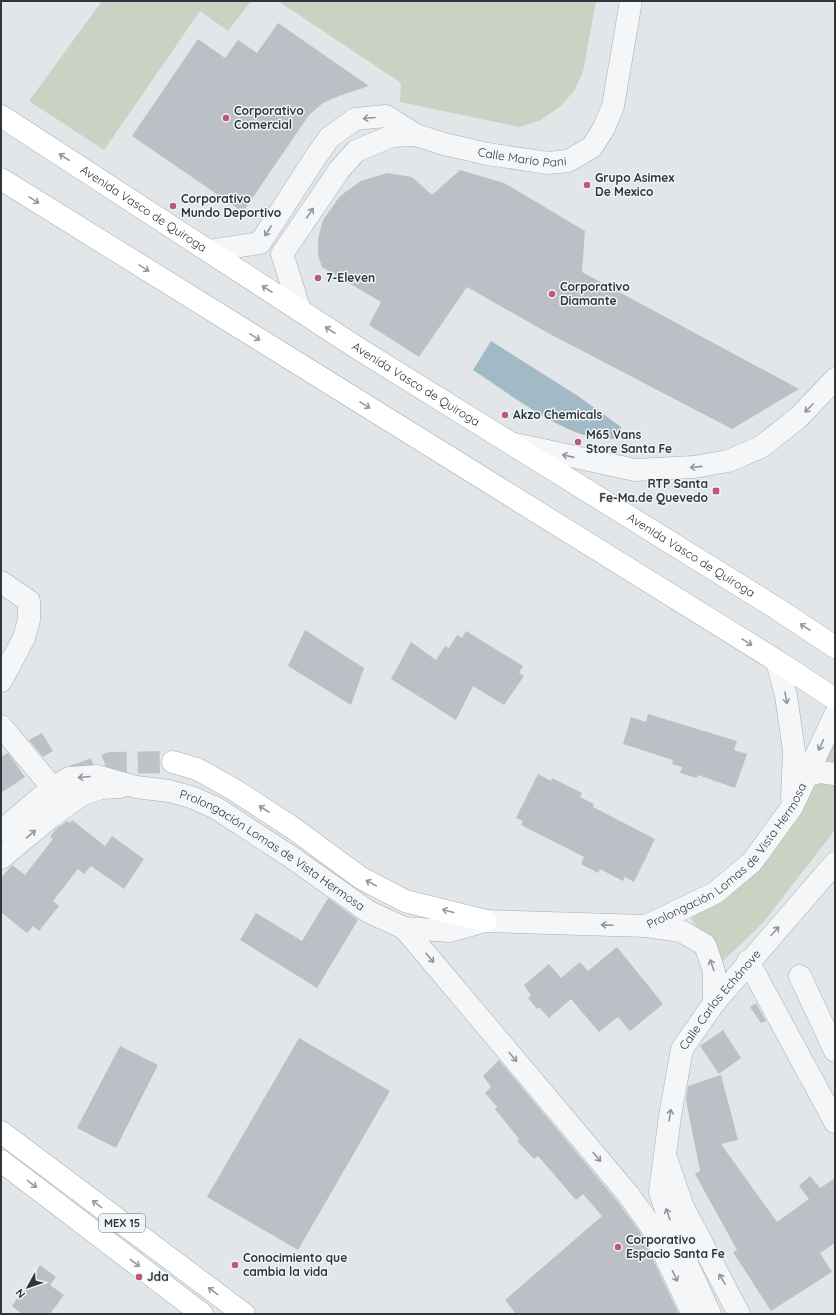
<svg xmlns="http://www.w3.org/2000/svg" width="836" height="1315" font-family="Quicksand,sans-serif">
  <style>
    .green { fill: #cbd2c4 }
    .water { fill: #a2bac5 }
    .building { fill: #bac0c5 }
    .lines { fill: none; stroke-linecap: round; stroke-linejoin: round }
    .secondary-tunnel { stroke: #bec3c7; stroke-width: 22; stroke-dasharray: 22 11; stroke-linecap: butt }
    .minor-casing { stroke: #a8aeb3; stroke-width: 23 }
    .tertiary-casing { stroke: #a8aeb3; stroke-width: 23 }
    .secondary-casing { stroke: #a8aeb3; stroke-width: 23 }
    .primary-casing { stroke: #a3adb3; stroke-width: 23 }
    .minor { stroke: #f4f6f8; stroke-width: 22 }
    .tertiary { stroke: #f4f6f8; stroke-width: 22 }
    .secondary { stroke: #fff; stroke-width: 22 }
    .primary { stroke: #fff; stroke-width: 22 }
    .oneway { stroke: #90969c }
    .oneway2 { stroke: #969b9f }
    .poi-dot { fill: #bf567c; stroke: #f2f5f6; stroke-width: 1.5 }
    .labels { text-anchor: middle; stroke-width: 3; stroke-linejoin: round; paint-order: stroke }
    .shield { fill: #f2f5f6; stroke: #677076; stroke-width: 1 }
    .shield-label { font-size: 11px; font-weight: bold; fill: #2c373f }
    .poi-label { font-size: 12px; font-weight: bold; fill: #2c373f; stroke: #f2f5f6; text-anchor: start }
    .street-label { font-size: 12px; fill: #2c373f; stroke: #f2f5f6 }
  </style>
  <rect width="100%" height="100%" fill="#e2e6e9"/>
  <g class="green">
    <path d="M102 1H251L228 31 200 11 104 150 29 101Z"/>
    <path d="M278 1H596L583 72 574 91 561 106 541 120 519 127 400 102 401 83Z"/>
    <path d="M835 736V830L762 924 722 962 691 919 805 802Z"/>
  </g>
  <path class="water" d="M491 341 578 396 621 427 623 438C617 438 611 439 605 439 564 437 507 392 473 370Z"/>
  <g class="building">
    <path d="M278 23 369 86 339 96 323 103 309 115 243 212 132 136 198 39 225 58 238 40 257 53Z"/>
    <path d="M460 170 504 183 585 231 582 272 799 389 732 429 548 333 467 287 419 357 369 325 381 302 322 267 318 255V239L323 220 340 196 361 181 387 173 412 177 432 195Z"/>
    <path d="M305 630 364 668 351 705 288 666Z"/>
    <path d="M466 631 523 666 519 673 524 676 504 705 473 686 456 720 391 679 411 642 436 660 445 646 449 648 457 635 462 638Z"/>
    <path d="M648 714 737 741 734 750 747 754 735 788 698 775 697 778 680 773 682 767 672 764 673 760 623 744 631 717 646 722Z"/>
    <path d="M42 733 53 751 43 757 29 740Z"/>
    <path d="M8 753 25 777 1 793V757Z"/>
    <path d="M538 774 551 781 552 778 582 793 580 797 594 804 593 807 655 839 634 882 625 877 623 881 600 869 598 873 581 864 584 857 521 825 523 821 516 818Z"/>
    <path d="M72 820 105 846 112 836 144 859 124 889 91 866 84 874 78 869 53 901 59 906 39 931 33 926 27 933 1 912V878L12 865 25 875 53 839 50 837 56 829 67 821 70 823Z"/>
    <path d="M328 898 358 920 317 988 240 940 256 913 302 941Z"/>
    <path d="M617 947 663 1004 630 1031 618 1017 599 1032 571 999 549 1018 539 1007 537 1009 528 998 531 995 524 985 549 964 561 978 580 962 588 971Z"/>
    <path d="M756 1003 766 1021 761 1023 750 1007Z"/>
    <path d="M723 1030 741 1058 719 1074 700 1046Z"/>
    <path d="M299 1038 390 1091 298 1250 207 1197Z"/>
    <path d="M120 1046 158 1065 116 1148 77 1128Z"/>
    <path d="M499 1060 618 1202 640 1232 679 1314H516L505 1300 602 1216 583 1194 576 1200 538 1156 534 1159 517 1141 519 1139 495 1109 497 1107 485 1093 491 1087 483 1076Z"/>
    <path d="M721 1075 738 1140 721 1144 777 1222 809 1199 799 1186 810 1176 820 1188 835 1178V1243L820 1253 832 1272 771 1311 733 1252 737 1250 695 1174 700 1171 686 1100 688 1086Z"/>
    <path d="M40 1265 56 1277 50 1285 64 1295 50 1314H22L12 1306Z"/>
  </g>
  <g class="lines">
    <path class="secondary-tunnel" d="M74 776 111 763 173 762"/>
    <g class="minor-casing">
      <g id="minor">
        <path id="s1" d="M208 251 260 243 313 161 329 138 355 119 386 116 416 135 444 144 488 154 548 163 568 161 592 147 604 128 613 106 631 1"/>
        <path d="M300 310 282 254 340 169 356 151 392 136 416 135"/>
        <path d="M1 582 29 601V620L24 638 1 681"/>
        <path d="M1 726 67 805"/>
        <path d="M748 961 835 1122"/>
        <path d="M800 976 835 1051"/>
      </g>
    </g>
    <g class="tertiary-casing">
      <g id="tertiary">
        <path d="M515 444 635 470 694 467 728 461 761 447 799 417 835 379"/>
        <path d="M777 661 786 696 794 751 792 798"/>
        <path d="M807 775 821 772 835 774"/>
        <path id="s2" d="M1 831 52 788 69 778 97 776 136 787 169 791 191 797 216 808 291 857 369 912 404 928 450 931 486 921 646 926 681 931 705 945 714 971V1003"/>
        <path d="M1 858 52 816 81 795 101 788 120 787"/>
        <path id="s3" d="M646 926 715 893 752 862 792 807 835 715"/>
        <path d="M404 928 628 1194 651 1226 693 1314"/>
        <path d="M666 1158 683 1207 739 1314"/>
        <path id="s4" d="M710 1314 675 1237 660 1192 670 1116 682 1049 714 1003 835 863"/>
      </g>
    </g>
    <g class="secondary-casing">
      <g id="secondary">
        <path id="s5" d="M1 116 359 349 776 608 835 647"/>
        <path d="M1 179 777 661 835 699"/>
        <path d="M173 762 197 769 233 789 293 828 361 878 405 901 486 921"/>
      </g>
    </g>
    <g class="primary-casing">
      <g id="primary">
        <path d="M1 1132 244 1314"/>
        <path d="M1 1161 202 1314"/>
      </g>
    </g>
    <use href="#minor" class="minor"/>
    <use href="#tertiary" class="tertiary"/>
    <use href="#secondary" class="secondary"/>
    <use href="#primary" class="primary"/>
  </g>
  <defs><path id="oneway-shaft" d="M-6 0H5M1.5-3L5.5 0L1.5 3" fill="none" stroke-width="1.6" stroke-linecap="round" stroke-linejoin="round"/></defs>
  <g class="oneway">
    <use href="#oneway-shaft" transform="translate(369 118) rotate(175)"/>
    <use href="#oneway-shaft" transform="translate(310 213) rotate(-56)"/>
    <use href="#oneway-shaft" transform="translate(268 231) rotate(123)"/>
    <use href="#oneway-shaft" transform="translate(809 408) rotate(135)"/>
    <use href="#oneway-shaft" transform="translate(568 456) rotate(-167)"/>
    <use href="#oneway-shaft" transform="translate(696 467) rotate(174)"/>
    <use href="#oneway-shaft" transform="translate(786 698) rotate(80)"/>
    <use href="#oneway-shaft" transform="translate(821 745) rotate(115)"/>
    <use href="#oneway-shaft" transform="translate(84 777) rotate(175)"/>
    <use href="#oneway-shaft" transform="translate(31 834) rotate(-40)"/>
    <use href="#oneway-shaft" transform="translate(607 925) rotate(-178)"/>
    <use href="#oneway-shaft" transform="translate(775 931) rotate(-48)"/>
    <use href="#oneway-shaft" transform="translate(430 958) rotate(50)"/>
    <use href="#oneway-shaft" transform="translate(712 965) rotate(-109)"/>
    <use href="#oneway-shaft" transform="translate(513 1057) rotate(50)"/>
    <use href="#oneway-shaft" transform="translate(670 1115) rotate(-81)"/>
    <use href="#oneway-shaft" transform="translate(597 1157) rotate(50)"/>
    <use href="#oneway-shaft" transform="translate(668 1214) rotate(-109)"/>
    <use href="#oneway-shaft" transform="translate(675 1276) rotate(64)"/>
    <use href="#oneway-shaft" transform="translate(722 1279) rotate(-120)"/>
  </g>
  <g class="oneway2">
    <use href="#oneway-shaft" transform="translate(64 157) rotate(-147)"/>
    <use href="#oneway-shaft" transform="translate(34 200) rotate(32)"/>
    <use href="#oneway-shaft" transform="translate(144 268) rotate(32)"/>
    <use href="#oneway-shaft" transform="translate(267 289) rotate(-147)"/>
    <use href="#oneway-shaft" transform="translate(330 330) rotate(-147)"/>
    <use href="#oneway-shaft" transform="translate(255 337) rotate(32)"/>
    <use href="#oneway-shaft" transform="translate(365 405) rotate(32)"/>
    <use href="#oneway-shaft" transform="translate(805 627) rotate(-147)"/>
    <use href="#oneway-shaft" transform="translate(747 642) rotate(32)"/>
    <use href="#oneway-shaft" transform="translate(264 809) rotate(-147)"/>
    <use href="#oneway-shaft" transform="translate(371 883) rotate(-152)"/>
    <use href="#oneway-shaft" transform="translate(448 911) rotate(-165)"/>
    <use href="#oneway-shaft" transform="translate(32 1184) rotate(37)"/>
    <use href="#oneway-shaft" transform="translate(97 1204) rotate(-143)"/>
    <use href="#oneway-shaft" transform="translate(135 1263) rotate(37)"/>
    <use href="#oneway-shaft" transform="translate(213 1291) rotate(-143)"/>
  </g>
  <g class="poi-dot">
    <circle cx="226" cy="118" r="4"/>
    <circle cx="587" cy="185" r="4"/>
    <circle cx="173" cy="206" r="4"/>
    <circle cx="318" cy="278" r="4"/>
    <circle cx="552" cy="294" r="4"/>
    <circle cx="505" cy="415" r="4"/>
    <circle cx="578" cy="442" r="4"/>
    <rect x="712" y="487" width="8" height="8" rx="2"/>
    <circle cx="618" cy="1247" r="4"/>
    <circle cx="235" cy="1265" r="4"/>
    <circle cx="139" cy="1277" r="4"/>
  </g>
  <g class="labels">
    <rect class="shield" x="99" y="1214" width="46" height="18" rx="3"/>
    <g class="shield-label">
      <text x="122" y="1227">MEX 15</text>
    </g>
    <g class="poi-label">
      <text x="234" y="115">Corporativo<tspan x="234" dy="14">Comercial</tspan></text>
      <text x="595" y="182">Grupo Asimex<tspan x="595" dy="14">De Mexico</tspan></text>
      <text x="181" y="203">Corporativo<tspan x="181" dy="14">Mundo Deportivo</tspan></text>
      <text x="326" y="282">7-Eleven</text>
      <text x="560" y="291">Corporativo<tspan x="560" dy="14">Diamante</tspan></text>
      <text x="513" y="419">Akzo Chemicals</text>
      <text x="586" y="439">M65 Vans<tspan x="586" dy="14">Store Santa Fe</tspan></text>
      <text x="708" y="488" text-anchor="end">RTP Santa<tspan x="708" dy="14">Fe-Ma.de Quevedo</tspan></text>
      <text x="626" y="1244">Corporativo<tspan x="626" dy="14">Espacio Santa Fe</tspan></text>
      <text x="243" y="1262">Conocimiento que<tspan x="243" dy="14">cambia la vida</tspan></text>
      <text x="147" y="1281">Jda</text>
    </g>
    <g class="street-label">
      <text dy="4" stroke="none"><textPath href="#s1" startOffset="386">Calle Mario Pani</textPath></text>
      <text dy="4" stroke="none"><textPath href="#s5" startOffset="170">Avenida Vasco de Quiroga</textPath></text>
      <text dy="4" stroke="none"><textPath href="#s5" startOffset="494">Avenida Vasco de Quiroga</textPath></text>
      <text dy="4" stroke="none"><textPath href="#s5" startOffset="818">Avenida Vasco de Quiroga</textPath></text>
      <text dy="4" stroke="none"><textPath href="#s2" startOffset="308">Prolongación Lomas de Vista Hermosa</textPath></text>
      <text dy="4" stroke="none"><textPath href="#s3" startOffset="110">Prolongación Lomas de Vista Hermosa</textPath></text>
      <text dy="4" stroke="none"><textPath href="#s4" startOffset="339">Calle Carlos Echánove</textPath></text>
    </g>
  </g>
  <rect width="836" height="1315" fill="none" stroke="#2c373f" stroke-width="4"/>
  <g transform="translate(28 1287) rotate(230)" stroke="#f2f5f6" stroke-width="3" paint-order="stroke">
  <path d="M0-3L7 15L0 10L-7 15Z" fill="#2c373f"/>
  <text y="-6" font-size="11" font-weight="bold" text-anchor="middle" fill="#2c373f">N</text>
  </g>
</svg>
